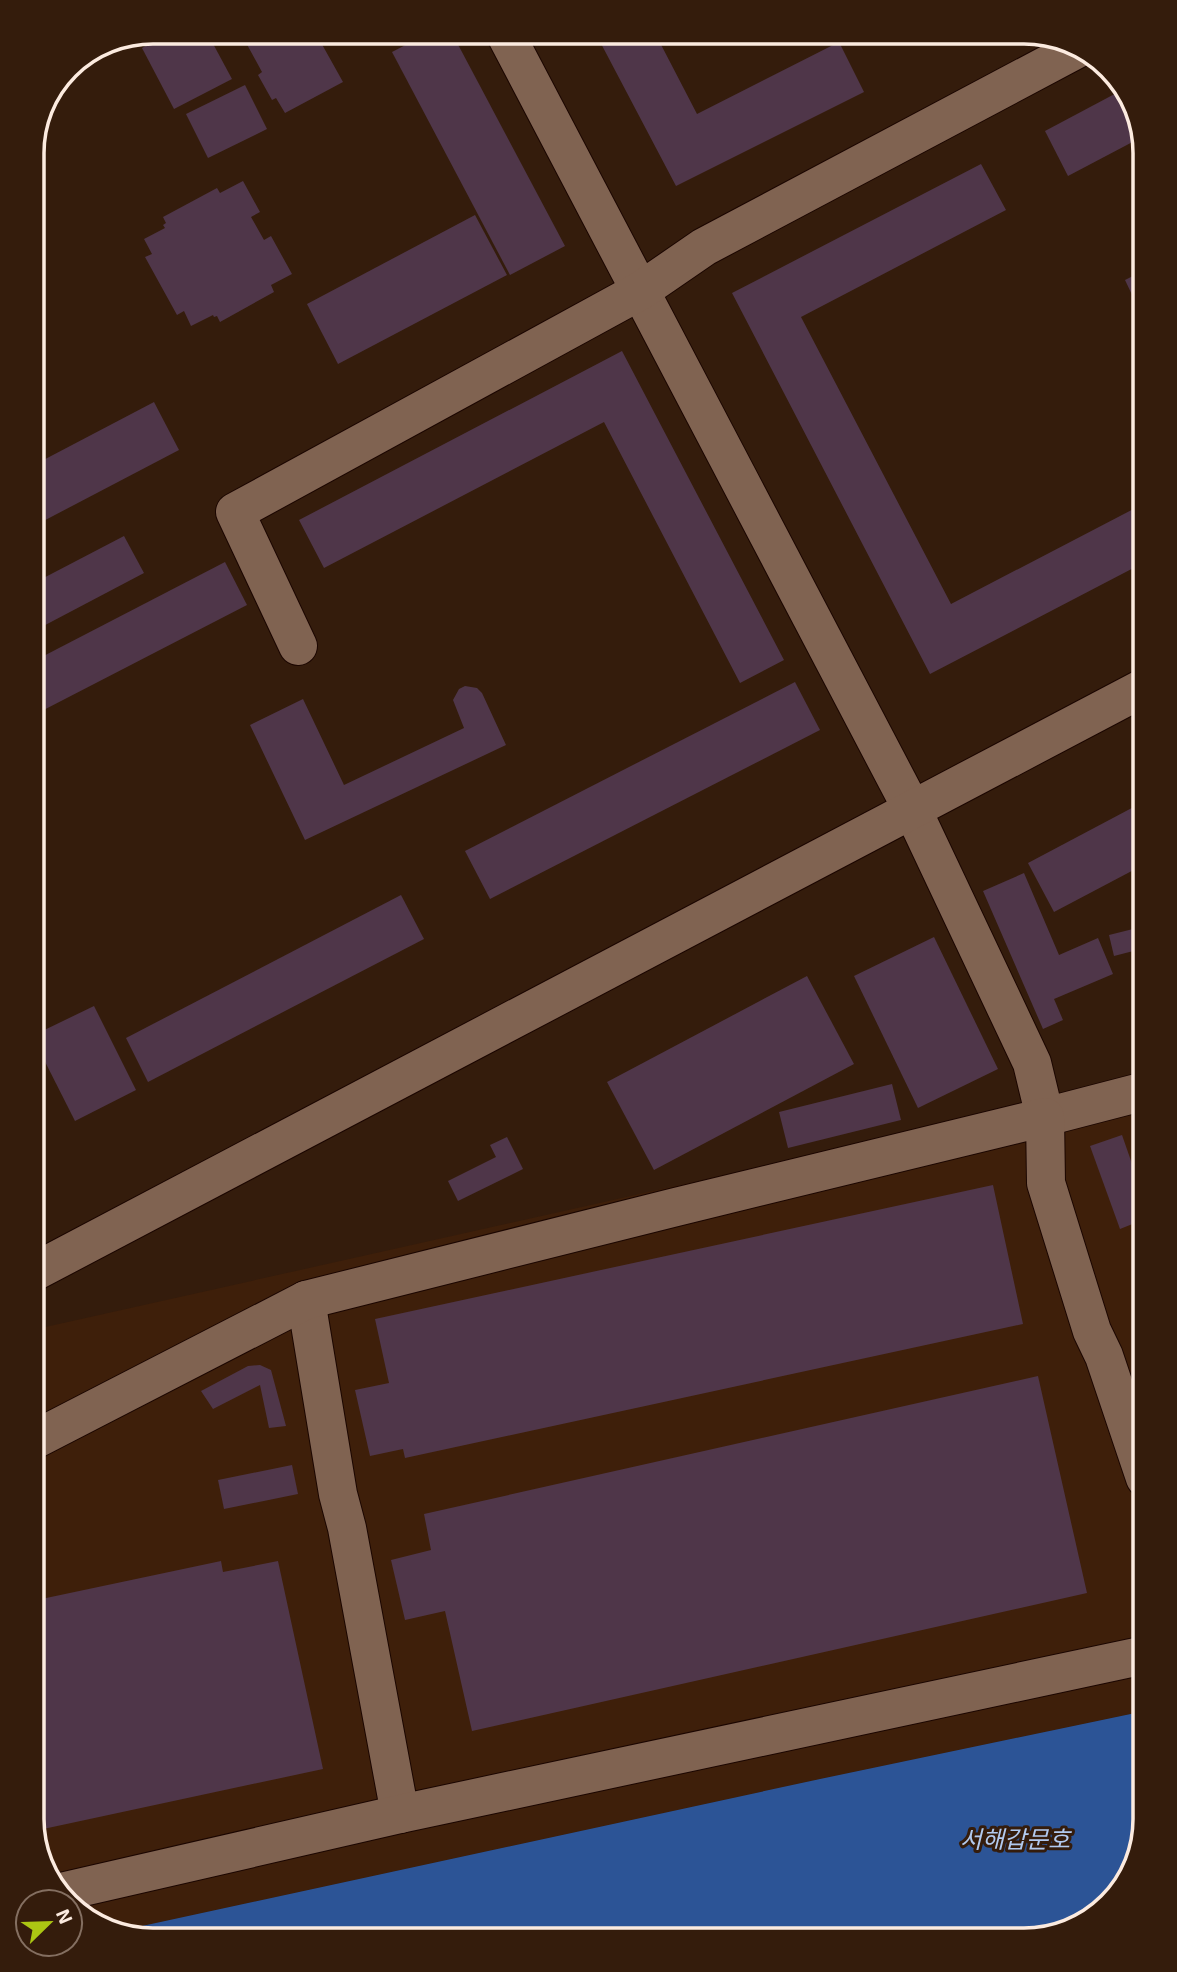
<svg xmlns="http://www.w3.org/2000/svg" width="1177" height="1972" font-family="'Exo 2','Noto Sans KR',sans-serif">
  <style>
    .built { fill: #3e1f0a }
    .water { fill: #2c5496 }
    .building { fill: #4f3649 }
    .lines { fill: none; stroke-linecap: round; stroke-linejoin: round }
    .minor-casing { stroke: #1b0600; stroke-width: 40 }
    .minor { stroke: #806351; stroke-width: 38 }
    .labels { text-anchor: middle; stroke-width: 6; stroke-linejoin: round; paint-order: stroke }
    .water-label { font-size: 24px; font-style: italic; fill: #b2caef; stroke: #341c0c }
    .rim { fill: none; stroke: #fcebe0; stroke-width: 3.5 }
  </style>
  <rect width="100%" height="100%" fill="#341c0c"/>
  <path class="built" d="M1145 1081V1711L820 1779 119 1931 86 1920 44 1873 32 1819V1330Z"/>
  <path class="water" d="M1145 1711V1820L1125 1886 1078 1928 1024 1940H145L119 1931 820 1779Z"/>
  <g class="building">
    <path d="M656 35 697 114 839 42 864 92 676 186 597 36Z"/>
    <path d="M454 37 565 246 510 275 392 52 419 38Z"/>
    <path d="M244 39H319L343 82 285 113 276 98 272 100 258 75 262 72Z"/>
    <path d="M156 40H211L232 79 174 109 142 48Z"/>
    <path d="M245 85 267 129 208 158 186 114Z"/>
    <path d="M1124 89 1133 99 1142 137 1068 176 1045 131Z"/>
    <path d="M981 164 1006 210 801 317 951 604 1145 503V562L930 674 732 293Z"/>
    <path d="M243 181 260 212 251 217 264 240 271 236 292 274 271 285 274 292 220 322 217 316 214 317 213 315 191 326 184 311 177 315 145 257 152 254 144 239 165 228 163 225 166 223 163 217 217 188 220 193Z"/>
    <path d="M475 215 507 275 338 364 307 304Z"/>
    <path d="M1145 270V322L1125 280Z"/>
    <path d="M622 351 784 660 740 683 604 422 324 568 299 520Z"/>
    <path d="M154 402 179 450 32 527V466Z"/>
    <path d="M124 536 144 573 32 632V584Z"/>
    <path d="M225 562 247 605 32 716V662Z"/>
    <path d="M795 682 820 730 490 899 465 851Z"/>
    <path d="M465 686 477 688 482 693 506 745 305 840 250 725 303 699 344 785 464 728 453 700 459 689Z"/>
    <path d="M1145 801V864L1054 912 1028 863Z"/>
    <path d="M1024 873 1059 955 1098 938 1113 974 1054 999 1063 1020 1043 1029 983 891Z"/>
    <path d="M401 895 424 939 148 1082 126 1038Z"/>
    <path d="M1145 926V948L1114 956 1109 935Z"/>
    <path d="M934 937 998 1069 918 1108 854 976Z"/>
    <path d="M807 976 854 1064 654 1170 607 1082Z"/>
    <path d="M94 1006 136 1090 75 1121 32 1036Z"/>
    <path d="M892 1084 901 1120 788 1148 779 1112Z"/>
    <path d="M1122 1135 1145 1201V1219L1120 1229 1090 1146Z"/>
    <path d="M507 1137 523 1169 458 1201 448 1181 496 1157 490 1145Z"/>
    <path d="M993 1185 1023 1324 405 1458 403 1449 370 1456 355 1390 389 1383 375 1319Z"/>
    <path d="M260 1365 271 1370 286 1426 269 1428 260 1385 213 1409 201 1391 248 1366Z"/>
    <path d="M1038 1376 1087 1593 472 1731 445 1611 405 1620 391 1560 431 1550 424 1514Z"/>
    <path d="M292 1465 298 1494 224 1509 218 1480Z"/>
    <path d="M221 1561 223 1572 278 1561 323 1769 34 1831 32 1819V1601Z"/>
  </g>
  <g class="lines">
    <g class="minor-casing">
      <g id="minor">
        <path d="M507 37 913 811 1032 1063 1045 1117 1145 1091"/>
        <path d="M298 646 235 512 640 291 704 247 1079 48"/>
        <path d="M32 1273 1145 687"/>
        <path d="M306 1300 338 1494 347 1528 400 1814"/>
        <path d="M32 1441 306 1300 676 1207 1045 1117 1046 1183 1092 1331 1104 1356 1145 1478"/>
        <path d="M61 1892 400 1814 1145 1655"/>
      </g>
    </g>
    <use href="#minor" class="minor"/>
  </g>
  <g class="labels">
    <g class="water-label">
      <text x="1015" y="1848">서해갑문호</text>
    </g>
  </g>
  <path d="M0 0H1177V1972H0ZM153 44H1024A109 109 0 0 1 1133 153V1819A109 109 0 0 1 1024 1928H153A109 109 0 0 1 44 1819V153A109 109 0 0 1 153 44Z" fill="#341c0c" fill-rule="evenodd"/>
  <path class="rim" d="M153 44H1024A109 109 0 0 1 1133 153V1819A109 109 0 0 1 1024 1928H153A109 109 0 0 1 44 1819V153A109 109 0 0 1 153 44Z"/>
  <g transform="translate(49 1923) rotate(67)"><circle r="33" fill="#341c0c" stroke="#846f61" stroke-width="2"/>
  <path d="M0-5L12 26L0 18L-12 26Z" fill="#acc613"/>
  <text y="-10" font-size="19" font-weight="bold" text-anchor="middle" fill="#fcebe0">N</text>
  </g>
</svg>
